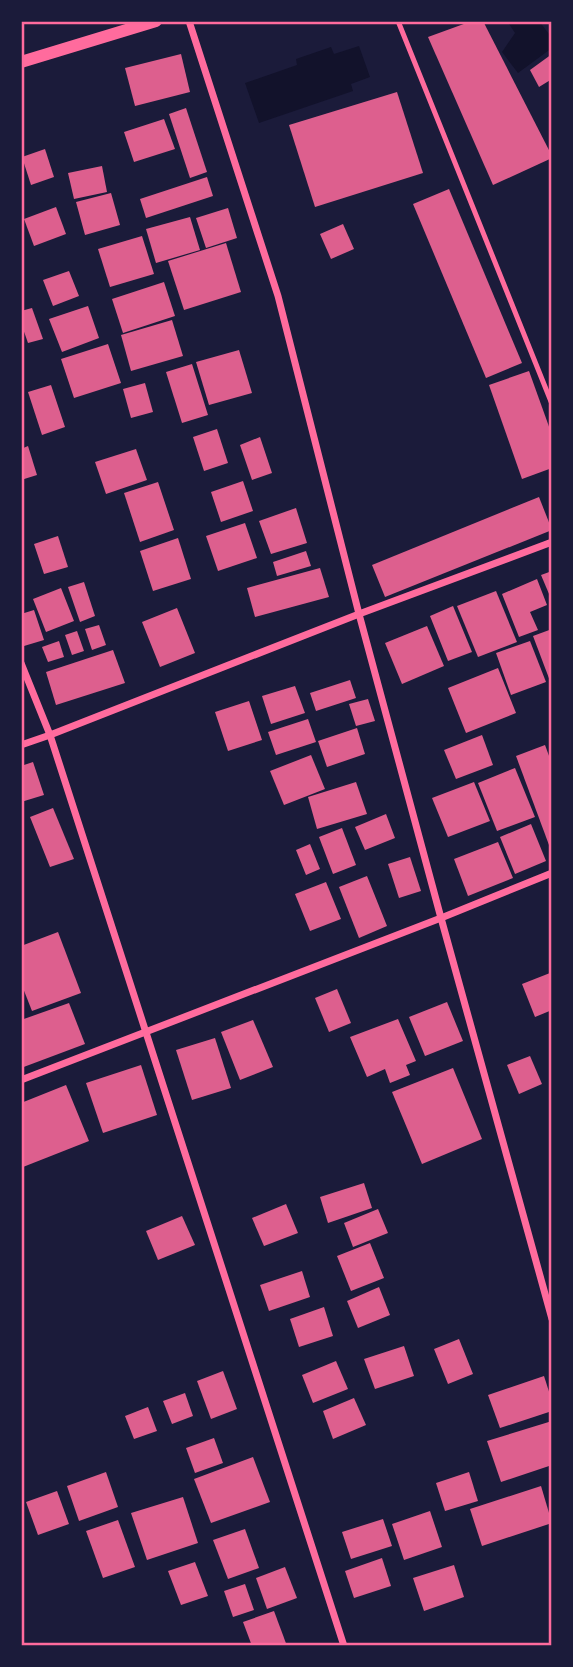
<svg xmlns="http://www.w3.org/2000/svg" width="573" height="1667" font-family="Merriweather,serif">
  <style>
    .water { fill: #12122b }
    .building { fill: #dd5f8e }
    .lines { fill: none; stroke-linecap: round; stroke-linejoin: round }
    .service { stroke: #ff6b9d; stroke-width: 5 }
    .minor { stroke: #ff6b9d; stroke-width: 7 }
    .tertiary { stroke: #ff6b9d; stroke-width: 12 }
    .neatline { fill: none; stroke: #ff6b9d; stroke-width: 2.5 }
  </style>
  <rect width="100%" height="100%" fill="#1b1b3a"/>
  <g class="water">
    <path d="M507 21H539L552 38V48L518 73 502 52 515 33Z"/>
    <path d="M359 46 370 77 351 84 353 91 259 123 245 83 297 65 296 59 331 47 334 54Z"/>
  </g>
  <g class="building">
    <path d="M472 21H483L552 156V158L493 185 428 37Z"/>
    <path d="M181 54 190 92 135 106 125 68Z"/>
    <path d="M552 54V79L539 87 530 70Z"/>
    <path d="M397 92 423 173 315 207 289 125Z"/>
    <path d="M186 108 207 172 190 178 169 114Z"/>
    <path d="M164 119 175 149 134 162 124 132Z"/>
    <path d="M45 149 54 177 31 185 22 157Z"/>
    <path d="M102 166 107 192 74 199 68 173Z"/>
    <path d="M207 177 213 196 146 218 140 199Z"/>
    <path d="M449 189 522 363 486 378 413 204Z"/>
    <path d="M111 193 120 225 85 235 76 202Z"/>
    <path d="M56 207 66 234 34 246 24 219Z"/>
    <path d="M228 208 237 238 206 248 196 218Z"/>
    <path d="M190 217 200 250 156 263 146 229Z"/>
    <path d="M343 224 354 249 331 259 320 234Z"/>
    <path d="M142 236 154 274 110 287 98 249Z"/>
    <path d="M226 243 241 292 184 310 168 261Z"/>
    <path d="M69 271 79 296 53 306 43 280Z"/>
    <path d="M164 282 175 316 123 333 112 299Z"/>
    <path d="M88 306 99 338 62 352 49 319Z"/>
    <path d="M32 308 43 339 28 343 21 323V311Z"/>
    <path d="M172 320 183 356 131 371 121 335Z"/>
    <path d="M108 344 121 383 74 398 61 359Z"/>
    <path d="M239 350 252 393 209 405 196 362Z"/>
    <path d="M192 364 208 415 182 423 166 372Z"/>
    <path d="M529 371 552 435V468L522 479 489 385Z"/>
    <path d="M145 383 153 412 131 418 123 389Z"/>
    <path d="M51 385 65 427 42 435 28 392Z"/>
    <path d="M217 429 228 463 204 471 193 437Z"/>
    <path d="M260 437 272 473 252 480 240 445Z"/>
    <path d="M28 446 37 475 21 480V449Z"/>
    <path d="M136 449 147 480 106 494 95 462Z"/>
    <path d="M243 481 253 511 221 522 211 492Z"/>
    <path d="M158 482 174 530 140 542 124 493Z"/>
    <path d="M539 497 552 530 385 597 372 565Z"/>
    <path d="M296 508 307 543 271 554 259 521Z"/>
    <path d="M245 523 257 558 218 571 206 536Z"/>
    <path d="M58 536 68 567 44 574 34 544Z"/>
    <path d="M178 538 191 579 153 591 140 551Z"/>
    <path d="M306 551 311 566 277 576 273 562Z"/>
    <path d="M320 568 329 597 255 617 247 588Z"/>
    <path d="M552 571V601L541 575Z"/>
    <path d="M537 579 547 605 530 612 538 630 519 637 502 594Z"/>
    <path d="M84 582 95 616 80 622 68 587Z"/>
    <path d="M61 588 74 621 46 632 33 599Z"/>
    <path d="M496 591 517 642 478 657 457 606Z"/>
    <path d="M453 606 472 652 448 661 430 616Z"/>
    <path d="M177 608 195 653 160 667 142 622Z"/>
    <path d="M34 610 44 640 24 646 21 635V614Z"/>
    <path d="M99 625 106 645 92 650 85 629Z"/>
    <path d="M427 626 444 666 402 684 385 643Z"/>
    <path d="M552 629V680L550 681 533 636Z"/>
    <path d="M77 631 84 651 72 655 65 635Z"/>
    <path d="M59 641 64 657 48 662 42 647Z"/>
    <path d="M530 641 546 682 511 695 496 653Z"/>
    <path d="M113 650 125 683 56 705 46 672Z"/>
    <path d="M498 668 516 713 466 733 448 688Z"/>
    <path d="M350 680 356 698 316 711 310 693Z"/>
    <path d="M295 686 305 713 271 724 262 696Z"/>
    <path d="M368 699 375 721 356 726 349 704Z"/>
    <path d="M249 701 262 740 228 751 215 712Z"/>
    <path d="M308 719 316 742 276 755 268 732Z"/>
    <path d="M357 728 365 754 327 767 318 741Z"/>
    <path d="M482 735 493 765 456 779 444 750Z"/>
    <path d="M545 745 552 764V844L549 845 516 756Z"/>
    <path d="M311 755 325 789 284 805 270 771Z"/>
    <path d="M33 762 44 795 21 802V766Z"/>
    <path d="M515 768 535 817 497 831 478 783Z"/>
    <path d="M356 782 367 814 317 829 308 797Z"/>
    <path d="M474 782 490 821 448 837 432 798Z"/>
    <path d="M53 808 74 859 50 867 30 817Z"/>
    <path d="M386 814 395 838 365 850 355 827Z"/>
    <path d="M531 824 546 861 515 874 500 837Z"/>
    <path d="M342 828 356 865 333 874 319 837Z"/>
    <path d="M498 842 513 878 468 896 454 859Z"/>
    <path d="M310 844 320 869 306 875 296 850Z"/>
    <path d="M410 857 421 891 399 898 388 864Z"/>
    <path d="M367 876 387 926 359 938 339 887Z"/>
    <path d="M326 882 341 919 310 931 295 894Z"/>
    <path d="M58 932 81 993 32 1011 21 983V946Z"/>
    <path d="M550 973 552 977V1010L535 1017 522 984Z"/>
    <path d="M337 989 351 1023 329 1032 315 998Z"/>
    <path d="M447 1002 463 1041 425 1056 409 1017Z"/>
    <path d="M69 1003 85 1044 21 1068V1020Z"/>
    <path d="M398 1019 416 1061 406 1065 410 1075 390 1083 385 1069 367 1077 350 1037Z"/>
    <path d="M253 1020 273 1067 240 1080 221 1032Z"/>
    <path d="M215 1038 231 1088 192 1100 176 1050Z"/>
    <path d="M530 1056 542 1084 519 1094 507 1065Z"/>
    <path d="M141 1065 157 1115 103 1133 86 1083Z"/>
    <path d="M453 1068 482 1139 422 1164 392 1092Z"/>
    <path d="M66 1085 89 1141 23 1167 21 1163V1103Z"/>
    <path d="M364 1183 372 1208 328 1223 320 1197Z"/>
    <path d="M286 1204 298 1233 264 1246 252 1218Z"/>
    <path d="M378 1209 388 1233 353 1247 344 1223Z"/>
    <path d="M182 1216 195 1245 158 1260 146 1231Z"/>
    <path d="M370 1243 384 1278 351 1291 337 1256Z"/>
    <path d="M302 1271 310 1297 269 1311 260 1285Z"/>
    <path d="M379 1287 390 1315 358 1328 347 1301Z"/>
    <path d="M324 1307 333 1336 299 1347 290 1319Z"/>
    <path d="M459 1339 473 1374 448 1384 434 1349Z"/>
    <path d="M404 1346 414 1376 375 1389 364 1359Z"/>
    <path d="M336 1361 348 1389 313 1403 302 1375Z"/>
    <path d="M223 1371 237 1409 211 1419 197 1381Z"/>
    <path d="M544 1376 552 1401V1411L500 1428 488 1395Z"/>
    <path d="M185 1393 193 1416 172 1424 163 1401Z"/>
    <path d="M354 1398 366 1425 333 1439 323 1411Z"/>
    <path d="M148 1407 157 1431 134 1439 125 1416Z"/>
    <path d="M552 1421V1465L501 1482 487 1441Z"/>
    <path d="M214 1438 223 1463 195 1473 186 1448Z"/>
    <path d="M253 1457 270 1502 211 1523 194 1479Z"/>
    <path d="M106 1472 118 1507 79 1521 67 1486Z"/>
    <path d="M469 1472 478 1501 445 1511 436 1483Z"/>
    <path d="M541 1486 552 1523 482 1546 470 1509Z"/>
    <path d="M57 1491 69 1524 38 1535 26 1502Z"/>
    <path d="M183 1497 198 1543 147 1560 131 1513Z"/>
    <path d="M430 1511 442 1547 404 1560 392 1524Z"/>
    <path d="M383 1519 392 1546 351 1559 342 1532Z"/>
    <path d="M118 1520 135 1567 103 1578 86 1531Z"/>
    <path d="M245 1529 259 1568 228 1579 213 1540Z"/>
    <path d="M382 1558 391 1586 354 1598 345 1571Z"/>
    <path d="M195 1562 208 1596 181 1605 168 1571Z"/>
    <path d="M454 1565 464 1597 424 1611 413 1578Z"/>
    <path d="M285 1567 297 1598 267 1609 256 1578Z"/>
    <path d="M245 1584 254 1610 233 1617 224 1591Z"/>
    <path d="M274 1611 287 1646H252L243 1622Z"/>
  </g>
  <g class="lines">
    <path class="service" d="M398 21 552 404"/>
    <g class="minor">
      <path d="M189 21 278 296 359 614 441 918 552 1319"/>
      <path d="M21 663 50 735 344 1646"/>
      <path d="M21 745 50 735 359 614 552 542"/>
      <path d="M21 1080 441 918 552 873"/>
    </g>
    <path class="tertiary" d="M21 62 156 21"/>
  </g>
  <rect width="573" height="1667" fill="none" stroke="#1b1b3a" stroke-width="46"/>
  <rect x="23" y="23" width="527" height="1621" class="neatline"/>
</svg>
